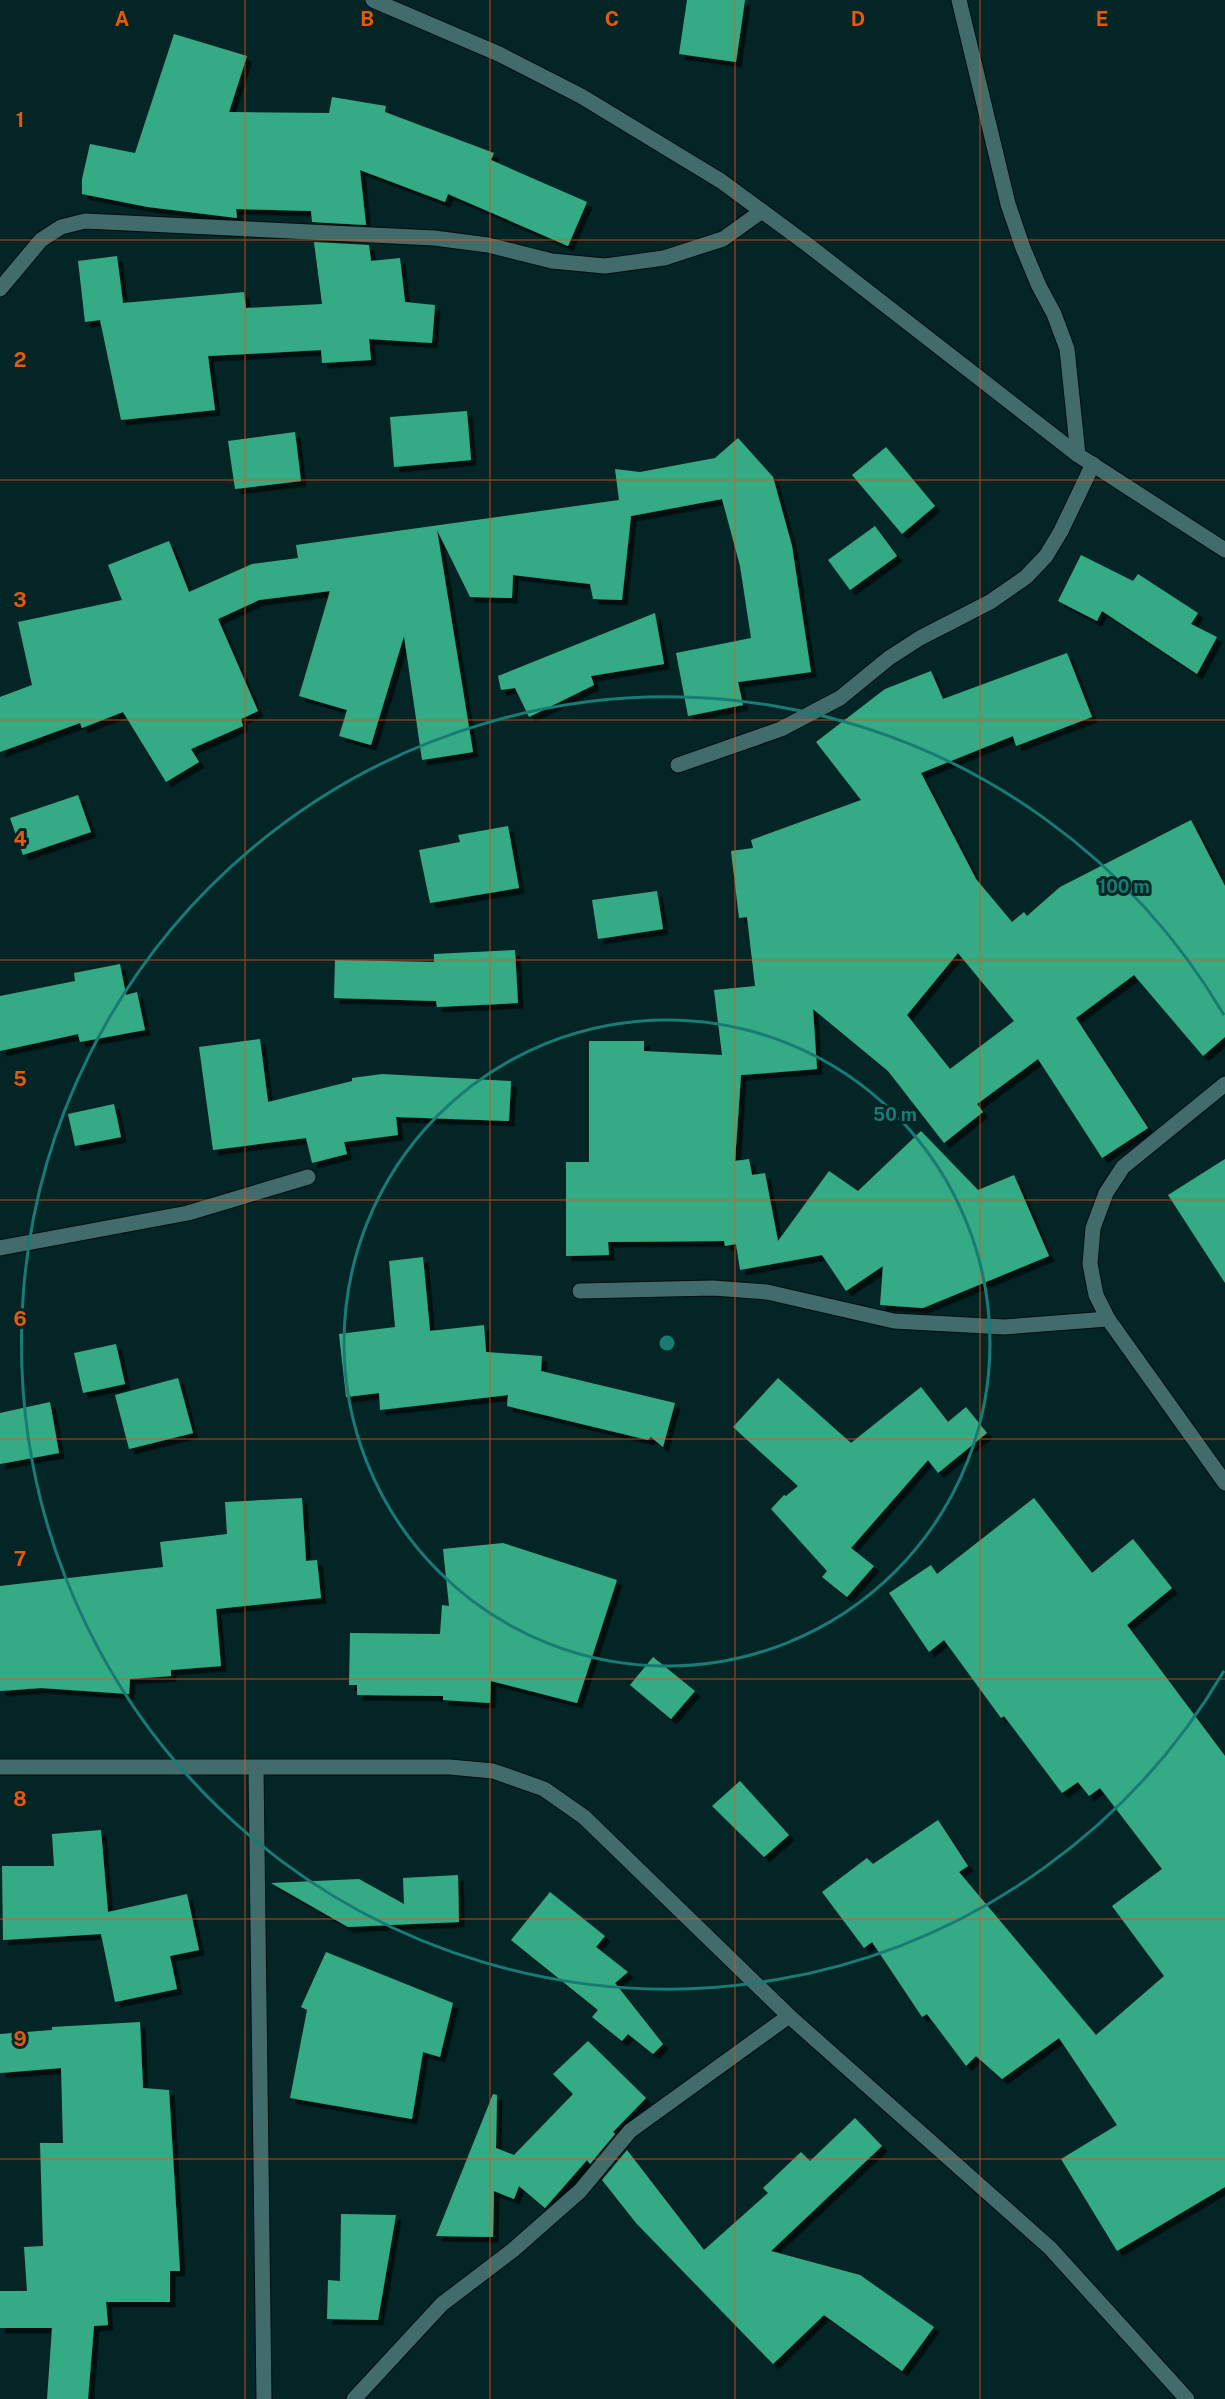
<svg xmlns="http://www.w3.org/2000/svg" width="1225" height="2399" font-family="'Public Sans',sans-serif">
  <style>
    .building { fill: #36ab85; fill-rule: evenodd; filter: url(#shadow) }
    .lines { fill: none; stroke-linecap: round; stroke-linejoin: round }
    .minor-casing { stroke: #000d0d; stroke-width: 17 }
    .tertiary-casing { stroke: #000d0d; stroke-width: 17 }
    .minor { stroke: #426c6c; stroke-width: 15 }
    .tertiary { stroke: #426c6c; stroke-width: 15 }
    .grid { fill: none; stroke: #e8590c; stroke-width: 1.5; stroke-opacity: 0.55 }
    .ring { fill: none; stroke: #197c74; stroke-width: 3 }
    .grid-label { font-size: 20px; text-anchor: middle; font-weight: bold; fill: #e8590c; stroke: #042525; stroke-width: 6; stroke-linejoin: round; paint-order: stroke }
    .centre { fill: #197c74; stroke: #042525; stroke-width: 3 }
    .ring-label { font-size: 18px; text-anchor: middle; font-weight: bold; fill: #197c74; stroke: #042525; stroke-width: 6; stroke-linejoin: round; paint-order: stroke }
  </style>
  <defs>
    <filter id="shadow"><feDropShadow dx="5.5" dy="5.5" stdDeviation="0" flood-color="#0009"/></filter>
  </defs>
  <rect width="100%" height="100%" fill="#042525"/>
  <g class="building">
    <path d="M687 0H745L736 62 679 54Z"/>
    <path d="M174 34 247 56 229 112 329 113 332 97 386 106 385 112 494 153 491 160 587 202 568 246 448 194 445 202 360 170 366 225 312 222 311 211 236 209 237 218 148 207 82 194V179L90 144 135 153Z"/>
    <path d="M314 242 369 245 371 261 400 258 405 302 435 305 432 343 369 339 371 360 322 363 321 350 208 356 215 410 121 420 100 320 85 322 78 261 117 256 123 303 244 292 246 308 322 304Z"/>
    <path d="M467 411 471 460 394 467 390 417Z"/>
    <path d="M295 432 301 481 235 489 228 441Z"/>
    <path d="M738 438 773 477 792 546 811 672 738 682 743 705 688 716 676 653 751 638 740 566 722 499 631 516 622 600 593 599 590 584 513 575 512 598 470 597 437 530 473 752 422 760 404 636 371 745 339 736 347 710 299 696 330 591 259 600 218 619 258 711 241 719 243 726 191 749 199 762 166 782 123 712 82 728 80 723 0 752V697L32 685 18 622 122 600 108 565 169 541 189 592 252 564 298 558 296 545 619 500 615 469 640 472 715 458Z"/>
    <path d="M886 447 935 506 902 534 852 475Z"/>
    <path d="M875 526 897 556 850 590 828 560Z"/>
    <path d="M1081 555 1133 581 1138 574 1198 613 1191 624 1217 637 1197 674 1102 611 1097 621 1058 601Z"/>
    <path d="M655 613 664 664 591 676 594 685 529 717 515 688 501 690 498 676Z"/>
    <path d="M1067 653 1092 717 1016 746 1013 736 921 773 976 879 1012 922 1024 912 1027 916 1060 887 1191 820 1225 886V1037L1203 1056 1134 975 1076 1018 1148 1128 1102 1158 1038 1059 977 1104 983 1112 944 1143 888 1071 813 1009 817 1069 741 1075 735 1161 749 1159 752 1175 765 1173 778 1241 829 1171 858 1191 921 1131 978 1190 1014 1175 1049 1256 923 1308 880 1305 883 1266 846 1291 822 1255 740 1270 736 1244 725 1246 724 1241 608 1242 609 1255 566 1256V1162H589V1041H644V1051L722 1055 714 990 755 986 747 917 739 918 731 851 753 848 751 840 861 800 816 742 885 689 931 671 943 699ZM958 953 1014 1021 950 1069 907 1015Z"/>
    <path d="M78 795 91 832 23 855 10 818Z"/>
    <path d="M508 826 519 888 430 903 419 850 460 842 458 835Z"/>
    <path d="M657 891 663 929 598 939 592 900Z"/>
    <path d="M515 950 518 1003 437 1007 436 1001 334 998 335 960 434 962V954Z"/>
    <path d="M120 964 126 995 137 992 145 1030 80 1042 78 1034 0 1051V996L75 981 74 973Z"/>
    <path d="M260 1039 268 1102 352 1081V1078L382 1074 511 1081 509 1121 396 1117 398 1135 344 1142 347 1154 312 1163 306 1138 213 1150 199 1047Z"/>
    <path d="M114 1104 121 1137 75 1146 68 1114Z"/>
    <path d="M1225 1159V1283L1168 1195Z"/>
    <path d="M423 1257 430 1331 484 1325 486 1352 542 1356 541 1371 675 1403 663 1447 651 1437 648 1440 507 1406 508 1395 380 1410 379 1393 346 1397 339 1334 395 1327 389 1261Z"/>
    <path d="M116 1344 125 1384 83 1393 74 1353Z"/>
    <path d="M178 1378 193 1433 129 1449 115 1395Z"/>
    <path d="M778 1378 851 1443 921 1387 948 1422 966 1407 987 1433 938 1473 928 1460 851 1548 874 1566 847 1597 822 1577 827 1571 771 1509 784 1495 786 1496 798 1486 733 1427Z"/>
    <path d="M50 1402 59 1453 0 1464V1413Z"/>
    <path d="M302 1498 306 1561 317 1560 321 1598 216 1609 221 1666 171 1670V1676L130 1679 129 1694 41 1688 0 1691V1586L163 1567 160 1542 227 1534 225 1502Z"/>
    <path d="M1034 1498 1092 1573 1133 1539 1172 1588 1127 1625 1225 1756V2187L1117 2251 1061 2159 1117 2125 1059 2038 1002 2079 976 2056 966 2066 927 2014 922 2017 872 1942 864 1948 822 1892 867 1858 873 1864 938 1820 968 1866 959 1872 1096 2035 1164 1976 1112 1906 1162 1869 1100 1788 1089 1796 1078 1782 1062 1793 1004 1716 1001 1718 944 1640 929 1652 889 1593 931 1565 937 1574Z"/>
    <path d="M503 1543 617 1580 577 1703 491 1681 490 1703 443 1700V1696L357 1695V1685H349L350 1633 440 1634 442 1605 449 1606 443 1549Z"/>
    <path d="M653 1657 695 1691 671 1719 630 1685Z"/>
    <path d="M740 1781 789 1835 764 1857 712 1806Z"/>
    <path d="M101 1830 108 1912 187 1894 199 1950 170 1956 177 1989 115 2002 101 1934 3 1940 2 1866H54L52 1834Z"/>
    <path d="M458 1875 459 1922 412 1924 348 1927 271 1883 359 1879 404 1904 403 1878Z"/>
    <path d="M550 1892 605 1936 596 1947 628 1972 615 1983 663 2044 653 2054 628 2034 622 2041 592 2017 598 2010 511 1940Z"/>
    <path d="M326 1952 453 2003 440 2057 423 2052 412 2119 290 2098 307 2010 301 2007Z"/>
    <path d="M140 2022 143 2088 169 2090 180 2271H170V2302H106L108 2325 94 2326 88 2399H47L52 2328H0V2291H27L24 2247 43 2246 40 2143H63L61 2068 0 2073V2034L52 2030V2027Z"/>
    <path d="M588 2041 646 2098 613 2132 615 2134 590 2164 587 2160 545 2208 519 2186 514 2199 494 2191 493 2237 436 2236 493 2094 497 2095 496 2148 514 2155 573 2094 553 2074Z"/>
    <path d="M855 2118 882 2146 771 2251 860 2275 934 2327 902 2371 824 2315 773 2364 636 2223 602 2180 627 2150 704 2250 768 2193 763 2188 801 2152 810 2161Z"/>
    <path d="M341 2214 396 2215 378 2320 327 2319 328 2280 340 2281Z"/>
  </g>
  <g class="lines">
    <g class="minor-casing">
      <g id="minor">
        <path d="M959 0 1008 204 1023 248 1039 286 1054 314 1067 349 1078 455"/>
        <path d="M0 289 41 240 61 227 85 221 434 238 488 245 552 261 605 266 664 258 723 239 762 211"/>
        <path d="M678 765 781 729 840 698 889 658 920 638 990 602 1026 577 1046 556 1061 531 1093 464"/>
        <path d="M1225 1084 1123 1167 1106 1193 1093 1228 1090 1264 1096 1295 1108 1319 1225 1483"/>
        <path d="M0 1248 188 1213 308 1177"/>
        <path d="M580 1291 713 1288 767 1292 894 1321 1004 1327 1108 1319"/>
        <path d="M0 1767H450L493 1771 544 1789 584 1817 789 2016 1050 2248 1187 2399"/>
        <path d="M256 1768 264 2399"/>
        <path d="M354 2399 442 2304 513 2250 580 2191 630 2131 789 2016"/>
      </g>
    </g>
    <g class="tertiary-casing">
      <path id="tertiary" d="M373 0 499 54 581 96 721 181 808 245 1078 455 1225 550"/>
    </g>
    <use href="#minor" class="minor"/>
    <use href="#tertiary" class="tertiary"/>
  </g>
  <path class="grid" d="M245 0V2399M490 0V2399M735 0V2399M980 0V2399M0 240H1225M0 480H1225M0 720H1225M0 960H1225M0 1200H1225M0 1439H1225M0 1679H1225M0 1919H1225M0 2159H1225"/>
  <g class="ring">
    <circle cx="667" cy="1343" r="323"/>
    <path d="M1224 1671A646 646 0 1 1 1224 1015"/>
  </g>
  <g class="grid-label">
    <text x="122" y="26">A</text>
    <text x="367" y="26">B</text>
    <text x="612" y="26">C</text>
    <text x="858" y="26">D</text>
    <text x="1102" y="26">E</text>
    <text x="20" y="127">1</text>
    <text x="20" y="367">2</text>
    <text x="20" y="607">3</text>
    <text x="20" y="846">4</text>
    <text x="20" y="1086">5</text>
    <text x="20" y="1326">6</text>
    <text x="20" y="1566">7</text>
    <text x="20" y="1806">8</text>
    <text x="20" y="2046">9</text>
  </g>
  <circle cx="667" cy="1343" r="9" class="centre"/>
  <g class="ring-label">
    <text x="1124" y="893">100 m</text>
    <text x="895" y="1121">50 m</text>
  </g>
</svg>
